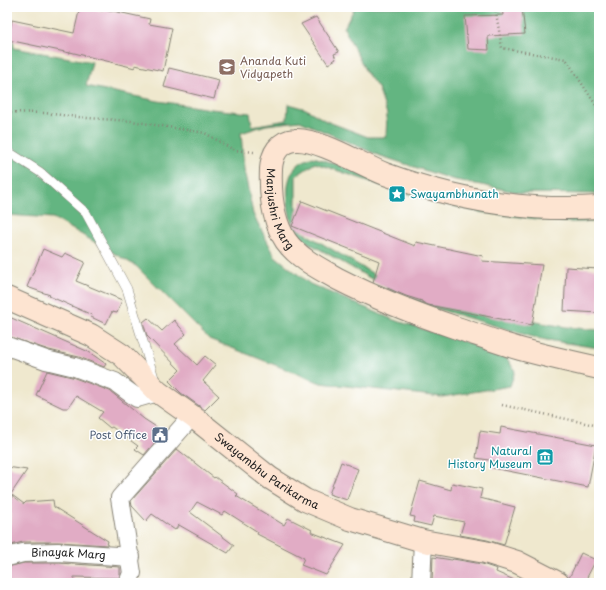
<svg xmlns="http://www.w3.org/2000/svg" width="606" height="590" font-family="'Playpen Sans',sans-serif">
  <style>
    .forest { fill: #64b581; stroke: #40684e }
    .building { fill: #e1acc5 }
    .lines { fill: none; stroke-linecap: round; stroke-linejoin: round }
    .lane-casing { stroke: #868275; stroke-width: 10 }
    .street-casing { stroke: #868275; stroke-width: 20 }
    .secondary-casing { stroke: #868275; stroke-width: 24 }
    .path { stroke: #868275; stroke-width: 2.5; stroke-dasharray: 1 3; stroke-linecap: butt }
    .lane { stroke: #fff; stroke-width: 9 }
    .street { stroke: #fff; stroke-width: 18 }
    .secondary { stroke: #fde4d1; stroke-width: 22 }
    .labels { text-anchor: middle; stroke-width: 3; stroke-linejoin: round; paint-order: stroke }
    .education-label { font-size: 11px; fill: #785e54; stroke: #fff; text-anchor: start }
    .culture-label { font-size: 11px; fill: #0d838f; stroke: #fff; text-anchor: start }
    .street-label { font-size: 11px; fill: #1c1c1c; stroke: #fff }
    .service-label { font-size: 11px; fill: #4e5e75; stroke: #fff; text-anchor: end }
  </style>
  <rect width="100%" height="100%" fill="#fff"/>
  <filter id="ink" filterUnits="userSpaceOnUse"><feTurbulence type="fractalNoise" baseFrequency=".025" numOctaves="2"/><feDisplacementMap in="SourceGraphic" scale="8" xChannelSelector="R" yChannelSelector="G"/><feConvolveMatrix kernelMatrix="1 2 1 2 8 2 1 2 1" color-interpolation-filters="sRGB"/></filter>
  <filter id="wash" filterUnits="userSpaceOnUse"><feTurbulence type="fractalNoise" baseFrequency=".012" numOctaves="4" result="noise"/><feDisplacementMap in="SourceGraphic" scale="16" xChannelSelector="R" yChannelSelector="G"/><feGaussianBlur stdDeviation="0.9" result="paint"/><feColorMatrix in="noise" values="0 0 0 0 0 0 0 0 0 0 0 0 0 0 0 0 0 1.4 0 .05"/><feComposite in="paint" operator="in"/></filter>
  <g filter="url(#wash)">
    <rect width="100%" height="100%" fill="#efe8ce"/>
    <g class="forest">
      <path d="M7 7H10L14 48 92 62 86 86 158 101 211 109 250 113 252 126 287 120 288 104 306 109 326 121 368 137H386L387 114 378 88 366 72 344 28 355 7H599V194L521 193 451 179 378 155 300 121 266 125 241 133 244 169 253 214 275 256 310 284 394 320 504 354 515 371 510 386 442 397 321 383 209 339 136 266 53 218 7 215Z"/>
      <path d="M313 157 324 160 421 192 599 216V222H563L478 212 407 194 315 163 296 176V228L382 279 488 314 566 327 599 330V348L540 339 408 300 295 235C289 216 280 179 299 164 302 161 309 159 313 157Z"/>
    </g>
    <g id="blocks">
      <g class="building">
        <path d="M80 7 103 11 104 9 150 19 149 24 172 28 163 71 135 65V68L70 52V53L8 40 12 20 74 33Z"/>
        <path d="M502 7H522L525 34 488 36 489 50 468 49 465 16 503 15Z"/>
        <path d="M316 17 339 52 334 54 336 59 328 64 301 24Z"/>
        <path d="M169 68 219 80 214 99 164 87Z"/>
        <path d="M302 201 415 246 416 242 483 256 482 261 542 265 532 325 428 305 422 302V301L406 296 373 282 379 261 292 226Z"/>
        <path d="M43 249 62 257 65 253 85 262 76 281 122 300 117 313 112 312 106 324 91 317 92 315 49 296 50 295 27 287Z"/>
        <path d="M566 267 599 269V313L564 311Z"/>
        <path d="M7 316 89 352 106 364 104 367 79 357 49 350 7 336Z"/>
        <path d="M148 318 162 331 174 320 186 334 175 344 197 365 205 356 216 365 203 381 219 396 205 410 181 393 169 381 180 370 147 336 143 322Z"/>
        <path d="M47 371 72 377 110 391 144 419 164 432 144 455 135 449 138 446 112 427 110 428 98 418 103 412 76 396 68 408H63L36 395Z"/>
        <path d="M501 427 596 445 588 487 493 468 495 461 476 458 480 431 500 434Z"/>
        <path d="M177 449 214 478 215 477 238 494 236 496 284 525 288 518 312 530 311 532 345 545 326 575 301 565 304 558 257 534 258 532 225 511 222 515 197 502 190 512 234 545 228 553 179 525 175 530 152 514 146 521 132 506 131 501Z"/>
        <path d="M341 462 358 469 347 500 329 494Z"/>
        <path d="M7 467 27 470 7 500Z"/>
        <path d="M420 481 451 490 452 483 482 489 480 498 515 507 504 545 487 540 460 535 464 522 434 516 431 526 414 522 415 517 410 516Z"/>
        <path d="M12 495 24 504 26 502 53 500 54 507 108 541 107 545 58 542H23L7 546V524H10Z"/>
        <path d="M581 553 596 560 584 583H570L569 578Z"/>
        <path d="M433 557 452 560 453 559 482 564 497 569 496 572 521 583H432Z"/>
        <path d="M24 563H58L120 567V575L119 578 74 577V583H7V567Z"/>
      </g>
    </g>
  </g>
  <g filter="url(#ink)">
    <use href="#blocks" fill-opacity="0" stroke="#868275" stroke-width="1"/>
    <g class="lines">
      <g class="lane-casing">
        <path id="lane" d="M7 151 40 172 86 213 127 289 155 381"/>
      </g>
      <g class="street-casing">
        <g id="street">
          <path d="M7 346 46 360 75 367 115 382 137 398 158 392"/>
          <path id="s1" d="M7 557 23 553 58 552 131 557"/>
          <path d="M128 583 132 573 120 498 192 416"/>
          <path d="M421 583 423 541"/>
        </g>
      </g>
      <g class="secondary-casing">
        <g id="secondary">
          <path id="s2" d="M599 207C527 212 453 199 385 174 362 165 318 138 295 140 279 141 272 154 271 169 270 193 272 220 286 241 298 258 320 269 338 279 377 299 416 314 457 328 478 335 499 343 520 349 546 356 572 362 599 368"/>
          <path id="s3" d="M7 298 91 335 122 355 158 392 192 416 270 478 305 500 350 519 423 541 485 552 517 562 558 583"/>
        </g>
      </g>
      <g class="path">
        <path d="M495 7 502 48 566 59 599 110"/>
        <path d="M7 112 44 113 87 118 131 121 205 133 234 150 254 152"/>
        <path d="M502 405 599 426"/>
      </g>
      <use href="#lane" class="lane"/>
      <use href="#street" class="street"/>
      <use href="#secondary" class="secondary"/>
    </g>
  </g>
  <defs>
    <g id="school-square" transform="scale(0.9)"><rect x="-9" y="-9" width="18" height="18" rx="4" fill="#8d6e63" stroke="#fff"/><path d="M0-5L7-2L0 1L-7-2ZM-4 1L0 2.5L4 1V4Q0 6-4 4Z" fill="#fff"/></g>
    <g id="sight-square" transform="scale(0.9)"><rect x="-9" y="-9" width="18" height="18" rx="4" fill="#0f9aa8" stroke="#fff"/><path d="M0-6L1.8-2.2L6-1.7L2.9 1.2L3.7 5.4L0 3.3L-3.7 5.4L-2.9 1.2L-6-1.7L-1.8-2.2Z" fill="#fff"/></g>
    <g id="civic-square" transform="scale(0.9)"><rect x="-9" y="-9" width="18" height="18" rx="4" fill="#5c6f8a" stroke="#fff"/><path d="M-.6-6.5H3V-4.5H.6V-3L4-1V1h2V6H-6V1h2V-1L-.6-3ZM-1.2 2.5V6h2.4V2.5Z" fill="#fff"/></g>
    <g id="museum-square" transform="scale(0.9)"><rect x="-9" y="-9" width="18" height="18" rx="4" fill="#0f9aa8" stroke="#fff"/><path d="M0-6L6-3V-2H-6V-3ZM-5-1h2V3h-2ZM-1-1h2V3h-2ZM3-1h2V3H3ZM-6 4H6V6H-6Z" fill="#fff"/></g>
  </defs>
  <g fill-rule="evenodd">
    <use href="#school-square" x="227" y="67"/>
    <use href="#sight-square" x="397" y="194"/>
    <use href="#civic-square" x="160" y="435"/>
    <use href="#museum-square" x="545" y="457"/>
  </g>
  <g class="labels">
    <g class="education-label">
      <text x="240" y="65">Ananda Kuti<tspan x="240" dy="13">Vidyapeth</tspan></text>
    </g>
    <g class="culture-label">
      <text x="410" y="198">Swayambhunath</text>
      <text x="532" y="455" text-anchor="end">Natural<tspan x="532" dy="13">History Museum</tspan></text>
    </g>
    <g class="street-label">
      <text dy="4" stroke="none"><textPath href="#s2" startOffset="398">Manjushri Marg</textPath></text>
      <text dy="4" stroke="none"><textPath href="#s3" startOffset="315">Swayambhu Parikarma</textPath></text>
      <text dy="4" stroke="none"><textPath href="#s1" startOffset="62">Binayak Marg</textPath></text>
    </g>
    <g class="service-label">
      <text x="147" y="439">Post Office</text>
    </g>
  </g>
  <rect width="606" height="590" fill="none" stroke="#fff" stroke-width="24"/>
</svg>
